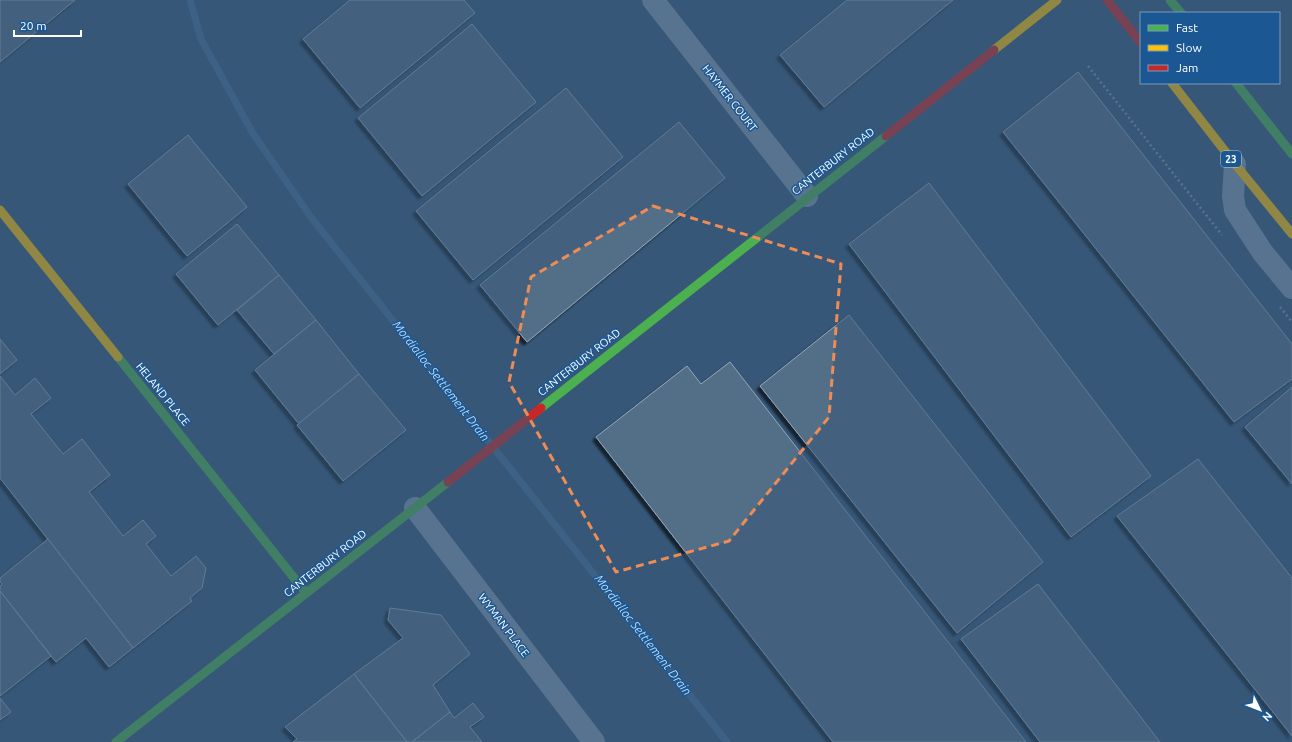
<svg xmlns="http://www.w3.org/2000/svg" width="1292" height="742" font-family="Ubuntu,sans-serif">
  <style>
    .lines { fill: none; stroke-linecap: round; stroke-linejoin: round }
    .stream { stroke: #436d96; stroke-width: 7 }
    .building { fill: #536e87; stroke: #94a6b8; filter: url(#shadow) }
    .path { stroke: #7f95ab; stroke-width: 2.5; stroke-dasharray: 2 3; stroke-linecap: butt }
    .street { stroke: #7f95ab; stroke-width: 22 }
    .fast { stroke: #4caf50; stroke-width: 9 }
    .slow { stroke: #ffc107; stroke-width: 9 }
    .jam { stroke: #c62828; stroke-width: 9 }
    .marked { fill: none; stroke: #ef8b55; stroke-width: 3; stroke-dasharray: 8 5; stroke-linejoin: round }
    .labels { text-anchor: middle; stroke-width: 3; stroke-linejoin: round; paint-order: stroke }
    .shield { fill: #1b5893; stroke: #bbcddf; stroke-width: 1 }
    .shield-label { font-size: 10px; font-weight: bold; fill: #fff }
    .street-label { font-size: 11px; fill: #fff; stroke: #1b5893 }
    .water-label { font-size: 12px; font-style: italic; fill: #b8d9f6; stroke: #1b5893 }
  </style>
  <defs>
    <filter id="shadow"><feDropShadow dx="-3.5" dy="3.5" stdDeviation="1" flood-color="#0009"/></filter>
  </defs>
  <rect width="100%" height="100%" fill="#365778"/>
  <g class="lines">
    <path class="stream" d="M190 0 201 39 252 132 310 216 727 742"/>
  </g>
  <g class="building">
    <path d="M0 0H75L0 62Z"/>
    <path d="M350 0H464L475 13 360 108 303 39Z"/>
    <path d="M847 0H953L824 107 780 55Z"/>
    <path d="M472 24 536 102 422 196 358 118Z"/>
    <path d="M1078 72 1292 344V379L1234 422 1003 132Z"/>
    <path d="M566 88 623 157 473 280 416 211Z"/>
    <path d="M679 122 725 178 527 342 480 285Z"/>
    <path d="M188 135 247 207 187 256 128 184Z"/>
    <path d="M929 183 1151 476 1071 537 849 244Z"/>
    <path d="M237 224 279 275 218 325 176 274Z"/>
    <path d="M279 275 316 320 274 354 237 310Z"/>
    <path d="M849 315 1043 562 957 633 760 386Z"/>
    <path d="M316 320 359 374 299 424 255 370Z"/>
    <path d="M0 339 17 360 0 374Z"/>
    <path d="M730 362 1026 742H833L596 437 687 366 701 384Z"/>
    <path d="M359 374 406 430 343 481 297 425Z"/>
    <path d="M0 376 15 395 35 378 51 398 31 414 63 454 82 439 110 475 89 492 123 536 143 520 156 536 146 544 171 576 196 556 206 568 202 588 190 598 192 601 133 648 0 478Z"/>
    <path d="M1292 387V484L1245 427Z"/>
    <path d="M1198 459 1292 578V736L1117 516Z"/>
    <path d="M48 539 133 648 109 667 86 638 56 662 0 591V586L2 584 0 582V578Z"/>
    <path d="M1038 584 1160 742H1040L961 639Z"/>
    <path d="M0 591 51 656 0 696Z"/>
    <path d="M390 608 441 615 470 654 433 685 450 712 412 742H407L354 674 403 638 388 620Z"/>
    <path d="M354 674 407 742H293L297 739 285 727Z"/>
    <path d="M0 698 11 712 0 720Z"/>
    <path d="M473 703 484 717 470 727 482 742H412L450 712 454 718Z"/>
  </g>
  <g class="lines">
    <g class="path">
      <path d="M1088 66 1222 235"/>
      <path d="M1280 307 1292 322"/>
    </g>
    <g class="street">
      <path d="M653 0 807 196"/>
      <path d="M1235 164 1233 196 1235 210 1263 253 1292 288"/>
      <path d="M415 508 594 742"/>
    </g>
    <g class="fast">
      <path d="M1170 0 1181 13"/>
      <path d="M1236 83 1292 154"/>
      <path d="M118 357 306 593"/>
      <path d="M541 408 886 136"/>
      <path d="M116 742 448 482"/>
    </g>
    <g class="slow">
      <path d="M994 50 1057 0"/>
      <path d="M1172 83 1235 164 1292 234"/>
      <path d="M0 210 118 357"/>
    </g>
    <g class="jam">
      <path d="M1107 0 1141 43"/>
      <path d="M886 136 994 50"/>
      <path d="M448 482 541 408"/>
    </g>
  </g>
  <path d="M0 0H1292V742H0ZM653 206 841 264 829 417 729 541 616 572 509 382 531 277Z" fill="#365778" fill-opacity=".55" fill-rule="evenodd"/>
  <path class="marked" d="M653 206 841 264 829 417 729 541 616 572 509 382 531 277Z"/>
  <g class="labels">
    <rect class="shield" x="1221" y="151" width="20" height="16" rx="3"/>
    <g class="shield-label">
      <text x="1231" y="163">23</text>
    </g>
    <g class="street-label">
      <text transform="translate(730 98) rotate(52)" y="4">HAYMER COURT</text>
      <text transform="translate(833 161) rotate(-38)" y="4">CANTERBURY ROAD</text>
      <text transform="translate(579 362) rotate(-38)" y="4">CANTERBURY ROAD</text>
      <text transform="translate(163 394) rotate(51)" y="4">HELAND PLACE</text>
      <text transform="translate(325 563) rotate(-38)" y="4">CANTERBURY ROAD</text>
      <text transform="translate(504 625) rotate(53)" y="4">WYMAN PLACE</text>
    </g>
    <g class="water-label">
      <text transform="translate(441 381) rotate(52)" y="4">Mordialloc Settlement Drain</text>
      <text transform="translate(643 635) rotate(52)" y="4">Mordialloc Settlement Drain</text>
    </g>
  </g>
  <rect x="1140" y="12" width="140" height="72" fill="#1b5893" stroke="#769bbe"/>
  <rect x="1148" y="25" width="20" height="6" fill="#4caf50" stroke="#769bbe"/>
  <text x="1176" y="32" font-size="12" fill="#ffffff">Fast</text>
  <rect x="1148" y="45" width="20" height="6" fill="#ffc107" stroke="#769bbe"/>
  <text x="1176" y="52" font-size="12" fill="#ffffff">Slow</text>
  <rect x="1148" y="65" width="20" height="6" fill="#c62828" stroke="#769bbe"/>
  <text x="1176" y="72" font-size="12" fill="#ffffff">Jam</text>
  <g transform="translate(1260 710) rotate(133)" stroke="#1b5893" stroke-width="3" paint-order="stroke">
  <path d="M0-3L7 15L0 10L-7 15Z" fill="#ffffff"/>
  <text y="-6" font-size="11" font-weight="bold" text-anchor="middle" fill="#ffffff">N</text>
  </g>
  <path d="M14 30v6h67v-6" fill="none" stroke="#ffffff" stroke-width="2"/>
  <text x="20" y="30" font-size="12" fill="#ffffff" stroke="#1b5893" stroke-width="3" paint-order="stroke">20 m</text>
</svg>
